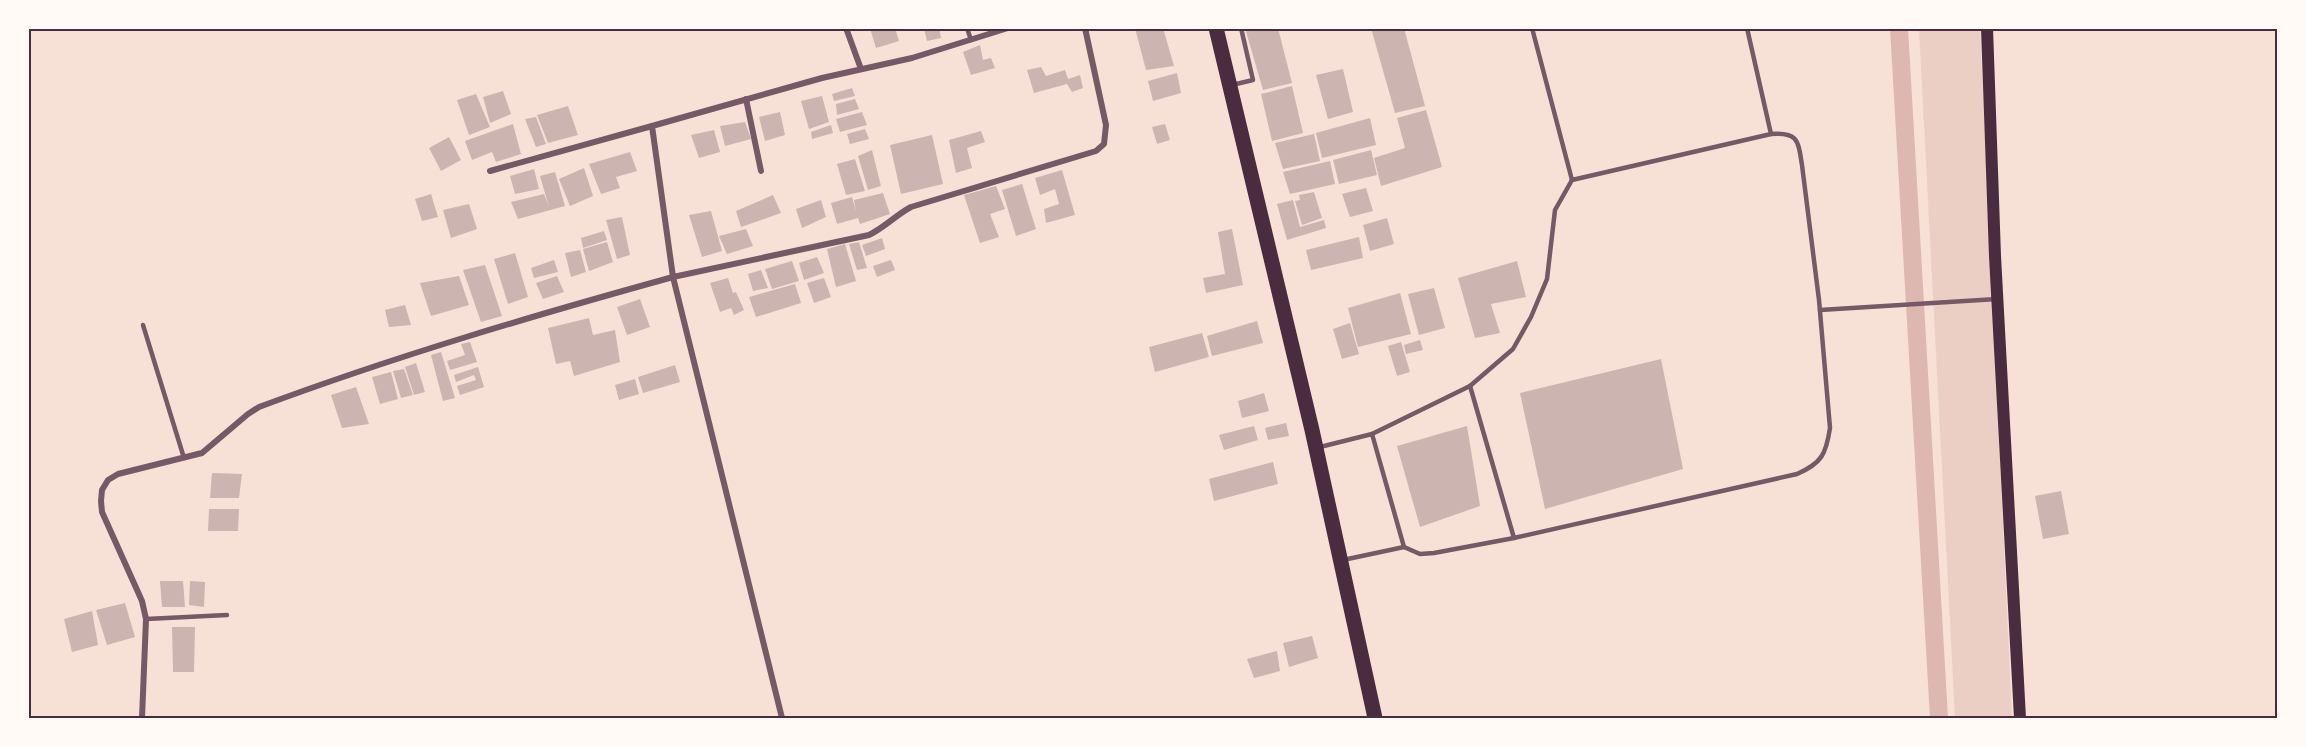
<svg xmlns="http://www.w3.org/2000/svg" width="2306" height="747" font-family="Inter,sans-serif">
  <style>
    .green { fill: #ebcfc5 }
    .lines { fill: none; stroke-linecap: round; stroke-linejoin: round }
    .canal { stroke: #dcb8b0; stroke-width: 18 }
    .building { fill: #ccb4b1 }
    .service { stroke: #755966; stroke-width: 4.5 }
    .minor { stroke: #755966; stroke-width: 6 }
    .secondary { stroke: #4a2c40; stroke-width: 12 }
    .primary { stroke: #4a2c40; stroke-width: 15 }
    .neatline { fill: none; stroke: #4a2c40; stroke-width: 2 }
  </style>
  <rect width="100%" height="100%" fill="#f7e1d7"/>
  <path class="green" d="M1919 29H1980L2012 718H1955Z"/>
  <g class="lines">
    <path class="canal" d="M1899 28 1939 718"/>
  </g>
  <g class="building">
    <path d="M870 28H895L899 41 876 48Z"/>
    <path d="M924 28H939L941 38 927 41Z"/>
    <path d="M1135 28H1163L1174 66 1146 70Z"/>
    <path d="M1245 28H1278L1292 83 1263 90Z"/>
    <path d="M1371 28H1404L1425 106 1395 113Z"/>
    <path d="M980 45 983 60 991 58 995 68 971 75 963 52Z"/>
    <path d="M1041 67 1046 76 1065 70 1068 79 1080 75 1083 88 1072 92 1067 84 1034 93 1027 70Z"/>
    <path d="M1343 69 1353 112 1328 119 1316 75Z"/>
    <path d="M1177 73 1181 93 1153 101 1148 81Z"/>
    <path d="M1292 86 1303 133 1272 141 1261 94Z"/>
    <path d="M852 88 855 96 834 101 832 94Z"/>
    <path d="M503 91 511 114 490 123 483 97Z"/>
    <path d="M476 94 490 127 469 135 457 100Z"/>
    <path d="M822 96 829 122 809 129 801 101Z"/>
    <path d="M855 99 859 109 837 115 836 104Z"/>
    <path d="M568 106 578 135 548 143 537 115Z"/>
    <path d="M1426 110 1442 167 1381 186 1374 158 1405 148 1397 118Z"/>
    <path d="M780 112 785 135 765 141 759 117Z"/>
    <path d="M862 112 867 125 840 132 836 119Z"/>
    <path d="M536 117 546 144 536 147 525 119Z"/>
    <path d="M1370 118 1376 145 1322 158 1316 133Z"/>
    <path d="M745 122 751 139 725 146 720 126Z"/>
    <path d="M513 124 521 154 496 162 492 152 472 160 465 141Z"/>
    <path d="M1165 124 1170 140 1157 144 1152 127Z"/>
    <path d="M831 125 833 133 812 139 811 132Z"/>
    <path d="M865 129 869 139 850 144 847 134Z"/>
    <path d="M714 130 720 152 699 158 691 135Z"/>
    <path d="M981 131 985 142 967 148 972 168 956 173 949 140Z"/>
    <path d="M1314 134 1320 161 1283 169 1275 143Z"/>
    <path d="M932 135 943 184 901 194 890 145Z"/>
    <path d="M449 137 461 160 441 171 429 148Z"/>
    <path d="M872 150 881 186 868 190 858 156Z"/>
    <path d="M1371 150 1377 175 1339 184 1333 160Z"/>
    <path d="M630 152 637 171 616 177 620 188 601 194 589 164Z"/>
    <path d="M855 159 865 191 846 195 837 164Z"/>
    <path d="M1330 161 1335 184 1290 194 1283 172Z"/>
    <path d="M584 168 593 196 570 206 559 179Z"/>
    <path d="M534 169 539 189 515 194 510 176Z"/>
    <path d="M1062 170 1075 215 1046 223 1044 209 1059 204 1055 189 1040 195 1035 178Z"/>
    <path d="M555 172 565 206 518 219 511 202 544 194 549 207 540 176Z"/>
    <path d="M1022 184 1036 229 1016 236 1002 190Z"/>
    <path d="M996 186 1005 209 990 214 999 237 980 243 964 195Z"/>
    <path d="M1366 188 1373 211 1350 217 1342 194Z"/>
    <path d="M1314 192 1322 218 1302 225 1295 201 1300 200 1299 195Z"/>
    <path d="M883 193 890 214 860 224 858 218 837 224 831 203 852 197 856 211 854 200Z"/>
    <path d="M431 194 438 217 422 221 415 199Z"/>
    <path d="M773 195 781 213 741 227 736 211Z"/>
    <path d="M821 200 826 217 802 228 796 209Z"/>
    <path d="M1293 200 1300 227 1324 220 1326 228 1287 240 1277 204Z"/>
    <path d="M469 204 477 229 451 238 443 210Z"/>
    <path d="M711 211 722 251 702 257 689 215Z"/>
    <path d="M622 217 630 255 617 259 606 220Z"/>
    <path d="M1387 218 1394 244 1370 251 1363 225Z"/>
    <path d="M746 229 753 246 727 254 719 236Z"/>
    <path d="M1232 229 1243 285 1206 293 1203 278 1225 274 1218 232Z"/>
    <path d="M604 231 607 240 583 248 581 238Z"/>
    <path d="M1359 237 1363 258 1311 270 1306 250Z"/>
    <path d="M882 238 885 249 866 256 862 245Z"/>
    <path d="M607 242 613 262 589 271 583 249Z"/>
    <path d="M859 242 867 268 857 270 849 244Z"/>
    <path d="M845 244 856 281 836 287 827 249Z"/>
    <path d="M580 250 586 272 571 277 565 253Z"/>
    <path d="M515 253 528 297 508 304 494 259Z"/>
    <path d="M817 257 824 273 804 280 799 263Z"/>
    <path d="M554 260 558 272 534 278 531 268Z"/>
    <path d="M891 260 895 270 877 277 873 266Z"/>
    <path d="M792 261 799 281 772 289 765 269Z"/>
    <path d="M1517 261 1526 297 1491 304 1500 333 1475 338 1458 278Z"/>
    <path d="M485 265 502 316 481 322 463 270Z"/>
    <path d="M761 270 768 288 753 291 748 274Z"/>
    <path d="M459 276 469 305 431 316 420 283Z"/>
    <path d="M557 276 564 292 543 299 536 283Z"/>
    <path d="M728 278 733 293 736 292 744 310 734 315 731 308 720 312 710 283Z"/>
    <path d="M824 278 831 297 814 303 807 283Z"/>
    <path d="M795 284 801 303 756 317 749 297Z"/>
    <path d="M1434 288 1445 328 1419 335 1408 294Z"/>
    <path d="M1400 293 1411 334 1358 347 1348 308Z"/>
    <path d="M640 299 650 327 627 335 617 307Z"/>
    <path d="M405 305 411 325 389 327 385 310Z"/>
    <path d="M589 318 593 335 615 330 620 362 574 376 570 361 556 364 548 328Z"/>
    <path d="M1257 321 1263 343 1212 356 1207 336Z"/>
    <path d="M1350 323 1359 354 1342 359 1333 329Z"/>
    <path d="M1202 333 1209 357 1155 372 1149 347Z"/>
    <path d="M1420 340 1423 350 1406 354 1404 345Z"/>
    <path d="M470 342 477 362 450 370 447 361 465 355 461 344Z"/>
    <path d="M1401 342 1410 372 1397 376 1388 346Z"/>
    <path d="M441 352 455 398 443 401 431 355Z"/>
    <path d="M1661 359 1683 469 1545 509 1520 393Z"/>
    <path d="M416 363 425 392 414 395 405 367Z"/>
    <path d="M675 365 680 382 643 393 638 377Z"/>
    <path d="M478 367 484 387 460 395 457 386 476 380 474 375 456 382 454 375Z"/>
    <path d="M404 369 413 395 401 398 393 371Z"/>
    <path d="M391 372 398 399 380 404 372 377Z"/>
    <path d="M635 379 639 394 619 400 615 385Z"/>
    <path d="M356 387 369 424 342 428 331 395Z"/>
    <path d="M1264 393 1269 411 1242 418 1238 401Z"/>
    <path d="M1286 423 1289 436 1268 440 1265 428Z"/>
    <path d="M1254 426 1258 440 1224 450 1219 435Z"/>
    <path d="M1467 426 1480 506 1420 527 1397 446Z"/>
    <path d="M1273 462 1278 484 1214 501 1209 479Z"/>
    <path d="M212 473 242 474 239 498H210Z"/>
    <path d="M2061 491 2069 534 2043 539 2035 496Z"/>
    <path d="M209 509H239L238 531H208Z"/>
    <path d="M160 581H183L185 607H162Z"/>
    <path d="M190 581 205 582 204 607 189 605Z"/>
    <path d="M125 603 135 637 107 645 96 610Z"/>
    <path d="M92 611 98 645 72 652 64 619Z"/>
    <path d="M172 627H195L194 672H173Z"/>
    <path d="M1312 636 1318 658 1289 667 1283 643Z"/>
    <path d="M1277 651 1280 671 1254 678 1247 659Z"/>
  </g>
  <g class="lines">
    <g class="service">
      <path d="M967 28 971 40"/>
      <path d="M1532 28 1572 180"/>
      <path d="M1232 85 1253 80 1241 28"/>
      <path d="M1820 310 1997 299"/>
      <path d="M143 325 184 458"/>
      <path d="M1470 386 1514 538"/>
      <path d="M1320 447 1372 434"/>
      <path d="M1404 547 1372 434 1470 386 1513 349 1531 317 1547 279 1555 210 1572 180 1771 134 1747 28"/>
      <path d="M1343 560 1404 547 1420 554 1434 553 1514 538 1797 474C1822 463 1826 454 1830 428L1819 300 1802 165C1798 140 1798 132 1771 134"/>
      <path d="M146 619 227 615"/>
    </g>
    <g class="minor">
      <path d="M846 28 861 69"/>
      <path d="M746 99 761 171"/>
      <path d="M490 171 652 126"/>
      <path d="M142 718 146 619 142 601 102 512 101 501 102 490 108 480 118 474 202 453 248 414 259 407C396 356 532 316 673 277L652 126 822 78 912 58 1008 28"/>
      <path d="M782 718 673 277 869 235C885 227 896 215 911 207L1096 151 1104 144 1106 125 1085 28"/>
    </g>
    <path class="secondary" d="M1987 28 1995 256 2020 718"/>
    <path class="primary" d="M1216 28 1312 430 1375 718"/>
  </g>
  <rect width="2306" height="747" fill="none" stroke="#fffaf5" stroke-width="60"/>
  <rect x="30" y="30" width="2246" height="687" class="neatline"/>
</svg>
